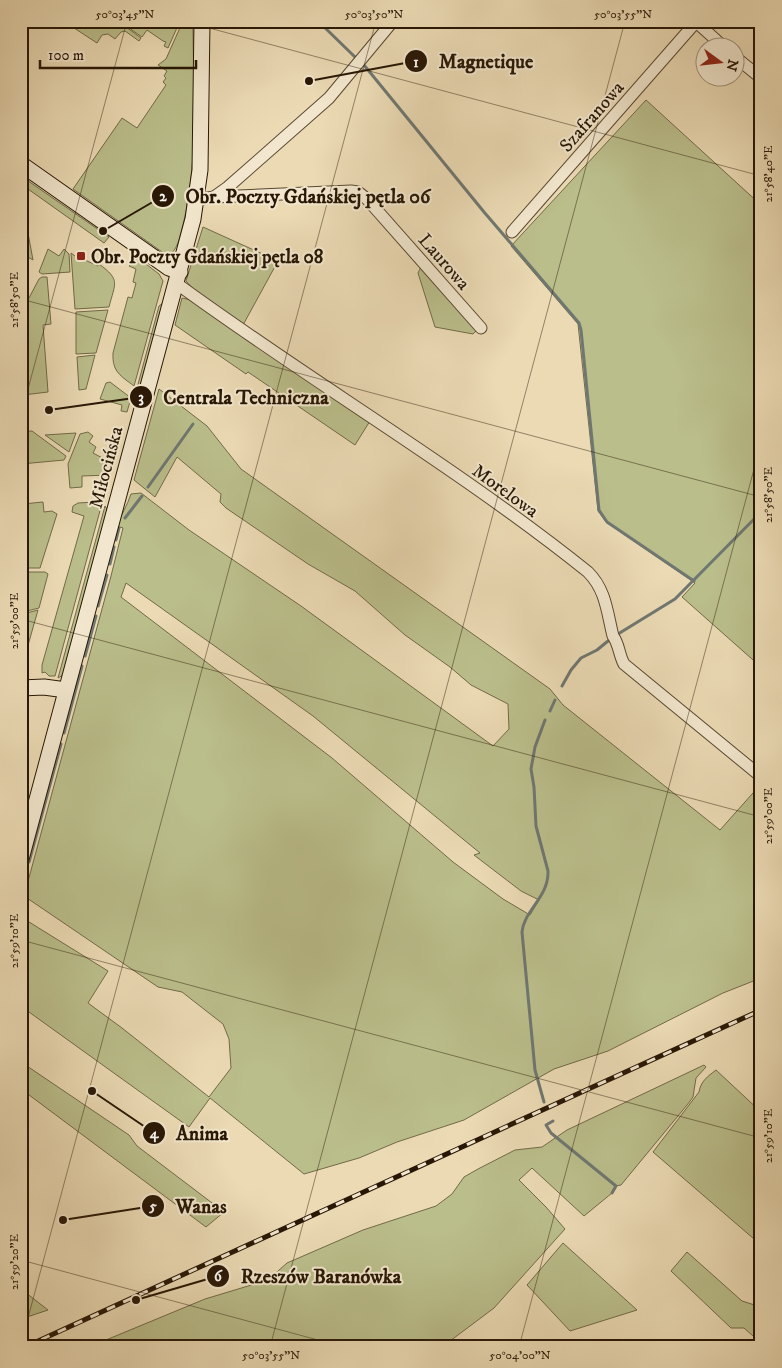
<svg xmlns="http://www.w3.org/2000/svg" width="782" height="1368" font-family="'IM FELL DW Pica',serif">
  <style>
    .green { fill: #babe8b; stroke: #716a48; fill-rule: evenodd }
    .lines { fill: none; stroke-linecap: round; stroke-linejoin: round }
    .stream { stroke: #6f7771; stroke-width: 3 }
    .street-casing { stroke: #594831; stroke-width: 13 }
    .secondary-casing { stroke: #281705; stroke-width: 17 }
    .street { stroke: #f2e7ce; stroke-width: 11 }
    .secondary { stroke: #f2e7ce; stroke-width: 15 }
    .rail-casing { stroke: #281705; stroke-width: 5 }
    .rail { stroke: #f2e7ce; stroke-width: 3; stroke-dasharray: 9; stroke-linecap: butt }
    .ticks { fill: none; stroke: #281705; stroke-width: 1; stroke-opacity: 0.45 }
    .poi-dot { fill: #8f2418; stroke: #f2e7ce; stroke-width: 2 }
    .labels { text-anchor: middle; stroke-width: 4; stroke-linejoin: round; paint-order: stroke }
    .street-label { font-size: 19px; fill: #281705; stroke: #f2e7ce }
    .poi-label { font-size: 19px; font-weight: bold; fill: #281705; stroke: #f2e7ce; text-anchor: start }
    .leader { fill: none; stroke: #281705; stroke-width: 2 }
    .callout-dot { fill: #281705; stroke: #f2e7ce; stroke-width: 2 }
    .mark-label { font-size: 15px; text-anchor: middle; font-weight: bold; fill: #fff }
    .callout-label { font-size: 20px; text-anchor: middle; font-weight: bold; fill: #281705; stroke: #f2e7ce; stroke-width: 4; stroke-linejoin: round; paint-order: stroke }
    .neatline { fill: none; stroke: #281705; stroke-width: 2 }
    .ticks-label { font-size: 12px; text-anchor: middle; fill: #281705 }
  </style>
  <rect width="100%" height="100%" fill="#ebdab4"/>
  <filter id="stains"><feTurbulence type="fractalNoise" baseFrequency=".004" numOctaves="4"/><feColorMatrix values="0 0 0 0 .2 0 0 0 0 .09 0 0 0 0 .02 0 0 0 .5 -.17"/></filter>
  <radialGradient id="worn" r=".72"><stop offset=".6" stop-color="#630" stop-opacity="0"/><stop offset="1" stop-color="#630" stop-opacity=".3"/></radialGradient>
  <g class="green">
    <path d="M70 21H118L141 38 139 41 125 31 121 32 115 39 108 34 102 35 97 43 68 24Z"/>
    <path d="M119 21H180L168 48 164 46 166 42 163 41 147 30 142 37Z"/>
    <path d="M183 21H193C193 89 199 159 183 225 180 235 179 245 172 253L165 254 73 189 122 118 137 128 166 85 163 82 166 78 164 76 167 71 158 65 166 59Z"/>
    <path d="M646 100 761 205V667L682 597 695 583 606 522 598 511 578 324 511 246Z"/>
    <path d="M21 176 109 237 104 243 21 184Z"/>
    <path d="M21 214 25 217 33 260 21 253Z"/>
    <path d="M203 227 278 261 243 325 197 293 186 281Z"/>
    <path d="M48 249 59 256 64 249 69 254 70 272 42 274 39 272Z"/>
    <path d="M71 253 83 262 85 260 98 266 99 264C121 280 115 283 109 307L75 309Z"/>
    <path d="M138 258 159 274 163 281 134 386C121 376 112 372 113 353L128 297 132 298 136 283 133 282 136 269 129 266Z"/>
    <path d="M423 263 477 330 473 334 435 327 418 273Z"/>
    <path d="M42 277H47L51 324 43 325 48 392 23 395 21 394V313L39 279Z"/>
    <path d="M182 298 191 300 370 421 355 445 248 372 246 374 175 325Z"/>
    <path d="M163 303 143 386 137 388 159 306Z"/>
    <path d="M108 310 96 353 76 354V312Z"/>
    <path d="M95 355 86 389 79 390 77 357Z"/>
    <path d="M110 382 131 398 127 412 121 411 122 405 100 399 106 383Z"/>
    <path d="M159 389 207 426 241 469 550 689 563 705 720 830 761 784V978L723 993 608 1051 554 1069 464 1120 397 1142 359 1158 304 1174 210 1098 189 1127 22 1007 26 999 21 996V917L108 971 88 1003 122 1028 209 1097 231 1068 229 1039 223 1024 182 992 158 987 24 896 111 576 123 528 117 526C121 515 127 506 131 494L141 493 189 530 301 606 493 746 509 729 508 704 471 685 450 667 405 635 355 591 308 564 226 508 220 502 221 494 177 457 155 497 134 480ZM126 583 313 716 480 853 474 855 521 891 539 900 530 915 503 899 453 862 332 758 121 597Z"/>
    <path d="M32 431 66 456 64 460 21 464V432Z"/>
    <path d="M88 432 93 436 89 442 96 447 93 453 112 463 109 475 82 476V487L70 488 68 464 80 434Z"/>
    <path d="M76 433 69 452 45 435Z"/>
    <path d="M43 502 44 512 52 511 57 514 40 568H21L26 560 23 504Z"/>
    <path d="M95 502V505L101 507 55 676H49L45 672 42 673V665L84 516 72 512 73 506 78 503Z"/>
    <path d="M105 506 108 511 63 675 58 678Z"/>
    <path d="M21 572H45L48 574 39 608 23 612Z"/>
    <path d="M38 610 21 670V640L24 626 23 614Z"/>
    <path d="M21 1062 129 1135 137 1146 224 1212 206 1227 21 1089Z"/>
    <path d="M704 1065 706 1067 696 1078 693 1097 687 1105 621 1185 616 1186 612 1193 584 1216 532 1168 519 1180 546 1207 565 1229 494 1308 442 1347H89L205 1299 268 1280 287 1263 363 1230 436 1206 452 1194 464 1177 478 1169 515 1150 542 1147 567 1130Z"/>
    <path d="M716 1070 761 1112V1245L653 1152 699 1092C701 1081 707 1077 716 1070Z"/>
    <path d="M563 1243 637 1310 570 1331 527 1285Z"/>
    <path d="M687 1252 742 1301 761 1307V1343L744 1328H731L671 1271Z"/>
    <path d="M21 1289 48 1310 24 1318 21 1316Z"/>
  </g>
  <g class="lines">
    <g class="stream">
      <path d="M318 21 355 57"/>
      <path d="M364 65 484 212 579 323 581 330 599 510 607 522 694 581"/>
      <path d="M148 487 193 424"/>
      <path d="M125 518 142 496"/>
      <path d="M116 540 119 528"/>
      <path d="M110 564 114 547"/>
      <path d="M98 606 107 575"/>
      <path d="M618 634 675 599 761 512"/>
      <path d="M85 656 96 616"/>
      <path d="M562 686 571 670 581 658 597 650 608 641"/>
      <path d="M550 711 555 700"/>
      <path d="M64 733 82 666"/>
      <path d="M29 862 61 744"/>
      <path d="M25 877 27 871"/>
      <path d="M21 892 23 886"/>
      <path d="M544 1102 535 1070 522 932C524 910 549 897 548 871L536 826 534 787 531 769 535 747 545 720"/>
      <path d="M553 1121 546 1125 551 1133 616 1186 612 1193"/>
    </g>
    <g class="street-casing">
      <g id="street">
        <path d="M695 21 725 48"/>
        <path d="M734 56 761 78"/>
        <path d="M214 197 351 191 358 192 367 199 481 328"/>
        <path d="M196 200 214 197 228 187 329 98 393 21"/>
        <path d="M512 232 696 22"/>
        <path d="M176 283C311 382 457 467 588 572 606 590 607 612 613 636 619 644 619 655 624 664L758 774"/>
      </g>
    </g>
    <g class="secondary-casing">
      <g id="secondary">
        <path d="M21 164 169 268 180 272"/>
        <path d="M21 688 44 687 66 690"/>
        <path d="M21 859 193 219 200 170 202 21"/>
      </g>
    </g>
    <use href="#street" class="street"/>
    <use href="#secondary" class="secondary"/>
    <g class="rail-casing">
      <path id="rail" d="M25 1347 761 1010"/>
    </g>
    <use href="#rail" class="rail"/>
  </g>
  <path class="ticks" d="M183 21 761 176M21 299 761 497M21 415 127 21M21 619 761 817M21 940 761 1138M21 1260 344 1347M21 1344 376 21M270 1347 625 21M519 1347 761 443"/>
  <rect class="poi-dot" x="76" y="251" width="10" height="10" rx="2.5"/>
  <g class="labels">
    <g class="street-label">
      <text transform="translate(591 116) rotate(-49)" y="7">Szafranowa</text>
      <text transform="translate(445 261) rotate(49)" y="7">Laurowa</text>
      <text transform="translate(105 467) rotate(-75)" y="7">Miłocińska</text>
      <text transform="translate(506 490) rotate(36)" y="7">Morelowa</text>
    </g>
    <g class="poi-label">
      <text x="91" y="263">Obr. Poczty Gdańskiej pętla 08</text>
    </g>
  </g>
  <path class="leader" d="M309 81L416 61M103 231L163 196M49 410L141 397M92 1091L154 1133M63 1220L153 1206M136 1300L218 1276"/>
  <g class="callout-dot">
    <circle cx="309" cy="81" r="5"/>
    <circle cx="103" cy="231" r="5"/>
    <circle cx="49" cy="410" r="5"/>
    <circle cx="92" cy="1091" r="5"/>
    <circle cx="63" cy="1220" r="5"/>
    <circle cx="136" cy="1300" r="5"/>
    <circle cx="416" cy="61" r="12"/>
    <circle cx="163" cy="196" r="12"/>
    <circle cx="141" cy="397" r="12"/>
    <circle cx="154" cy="1133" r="12"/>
    <circle cx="153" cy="1206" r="12"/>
    <circle cx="218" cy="1276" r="12"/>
  </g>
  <g class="mark-label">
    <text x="416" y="67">1</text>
    <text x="163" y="201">2</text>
    <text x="141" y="402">3</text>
    <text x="154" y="1138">4</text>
    <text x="153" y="1211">5</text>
    <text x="218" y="1281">6</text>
  </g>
  <g class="callout-label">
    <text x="486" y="68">Magnetique</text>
    <text x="308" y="203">Obr. Poczty Gdańskiej pętla 06</text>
    <text x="246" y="404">Centrala Techniczna</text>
    <text x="202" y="1140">Anima</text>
    <text x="201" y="1213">Wanas</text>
    <text x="321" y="1283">Rzeszów Baranówka</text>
  </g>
  <rect width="782" height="1368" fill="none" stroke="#ebdab4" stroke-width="55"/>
  <g transform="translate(720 62) rotate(105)"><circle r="24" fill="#f2e7ce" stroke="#a1947e"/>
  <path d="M0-4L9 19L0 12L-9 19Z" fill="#8f2418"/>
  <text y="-8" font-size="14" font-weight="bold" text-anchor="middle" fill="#281705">N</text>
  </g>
  <path d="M40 60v8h156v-8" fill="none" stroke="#281705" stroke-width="2.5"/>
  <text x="48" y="60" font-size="15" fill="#281705" stroke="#f2e7ce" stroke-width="4" paint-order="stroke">100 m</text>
  <rect x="28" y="28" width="726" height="1312" class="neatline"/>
  <g class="ticks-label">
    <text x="125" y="18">50°03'45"N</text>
    <text x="374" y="18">50°03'50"N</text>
    <text x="623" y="18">50°03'55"N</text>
    <text transform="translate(768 174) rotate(-90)" y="4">21°58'40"E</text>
    <text transform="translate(14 300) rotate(-90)" y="4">21°58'50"E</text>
    <text transform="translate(768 495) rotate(-90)" y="4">21°58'50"E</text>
    <text transform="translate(14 621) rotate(-90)" y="4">21°59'00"E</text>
    <text transform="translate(768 816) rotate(-90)" y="4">21°59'00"E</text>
    <text transform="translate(14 941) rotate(-90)" y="4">21°59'10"E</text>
    <text transform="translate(768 1136) rotate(-90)" y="4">21°59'10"E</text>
    <text transform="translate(14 1262) rotate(-90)" y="4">21°59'20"E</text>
    <text x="271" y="1359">50°03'55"N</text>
    <text x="520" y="1359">50°04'00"N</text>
  </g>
  <rect width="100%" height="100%" filter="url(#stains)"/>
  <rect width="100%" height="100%" fill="url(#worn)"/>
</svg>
